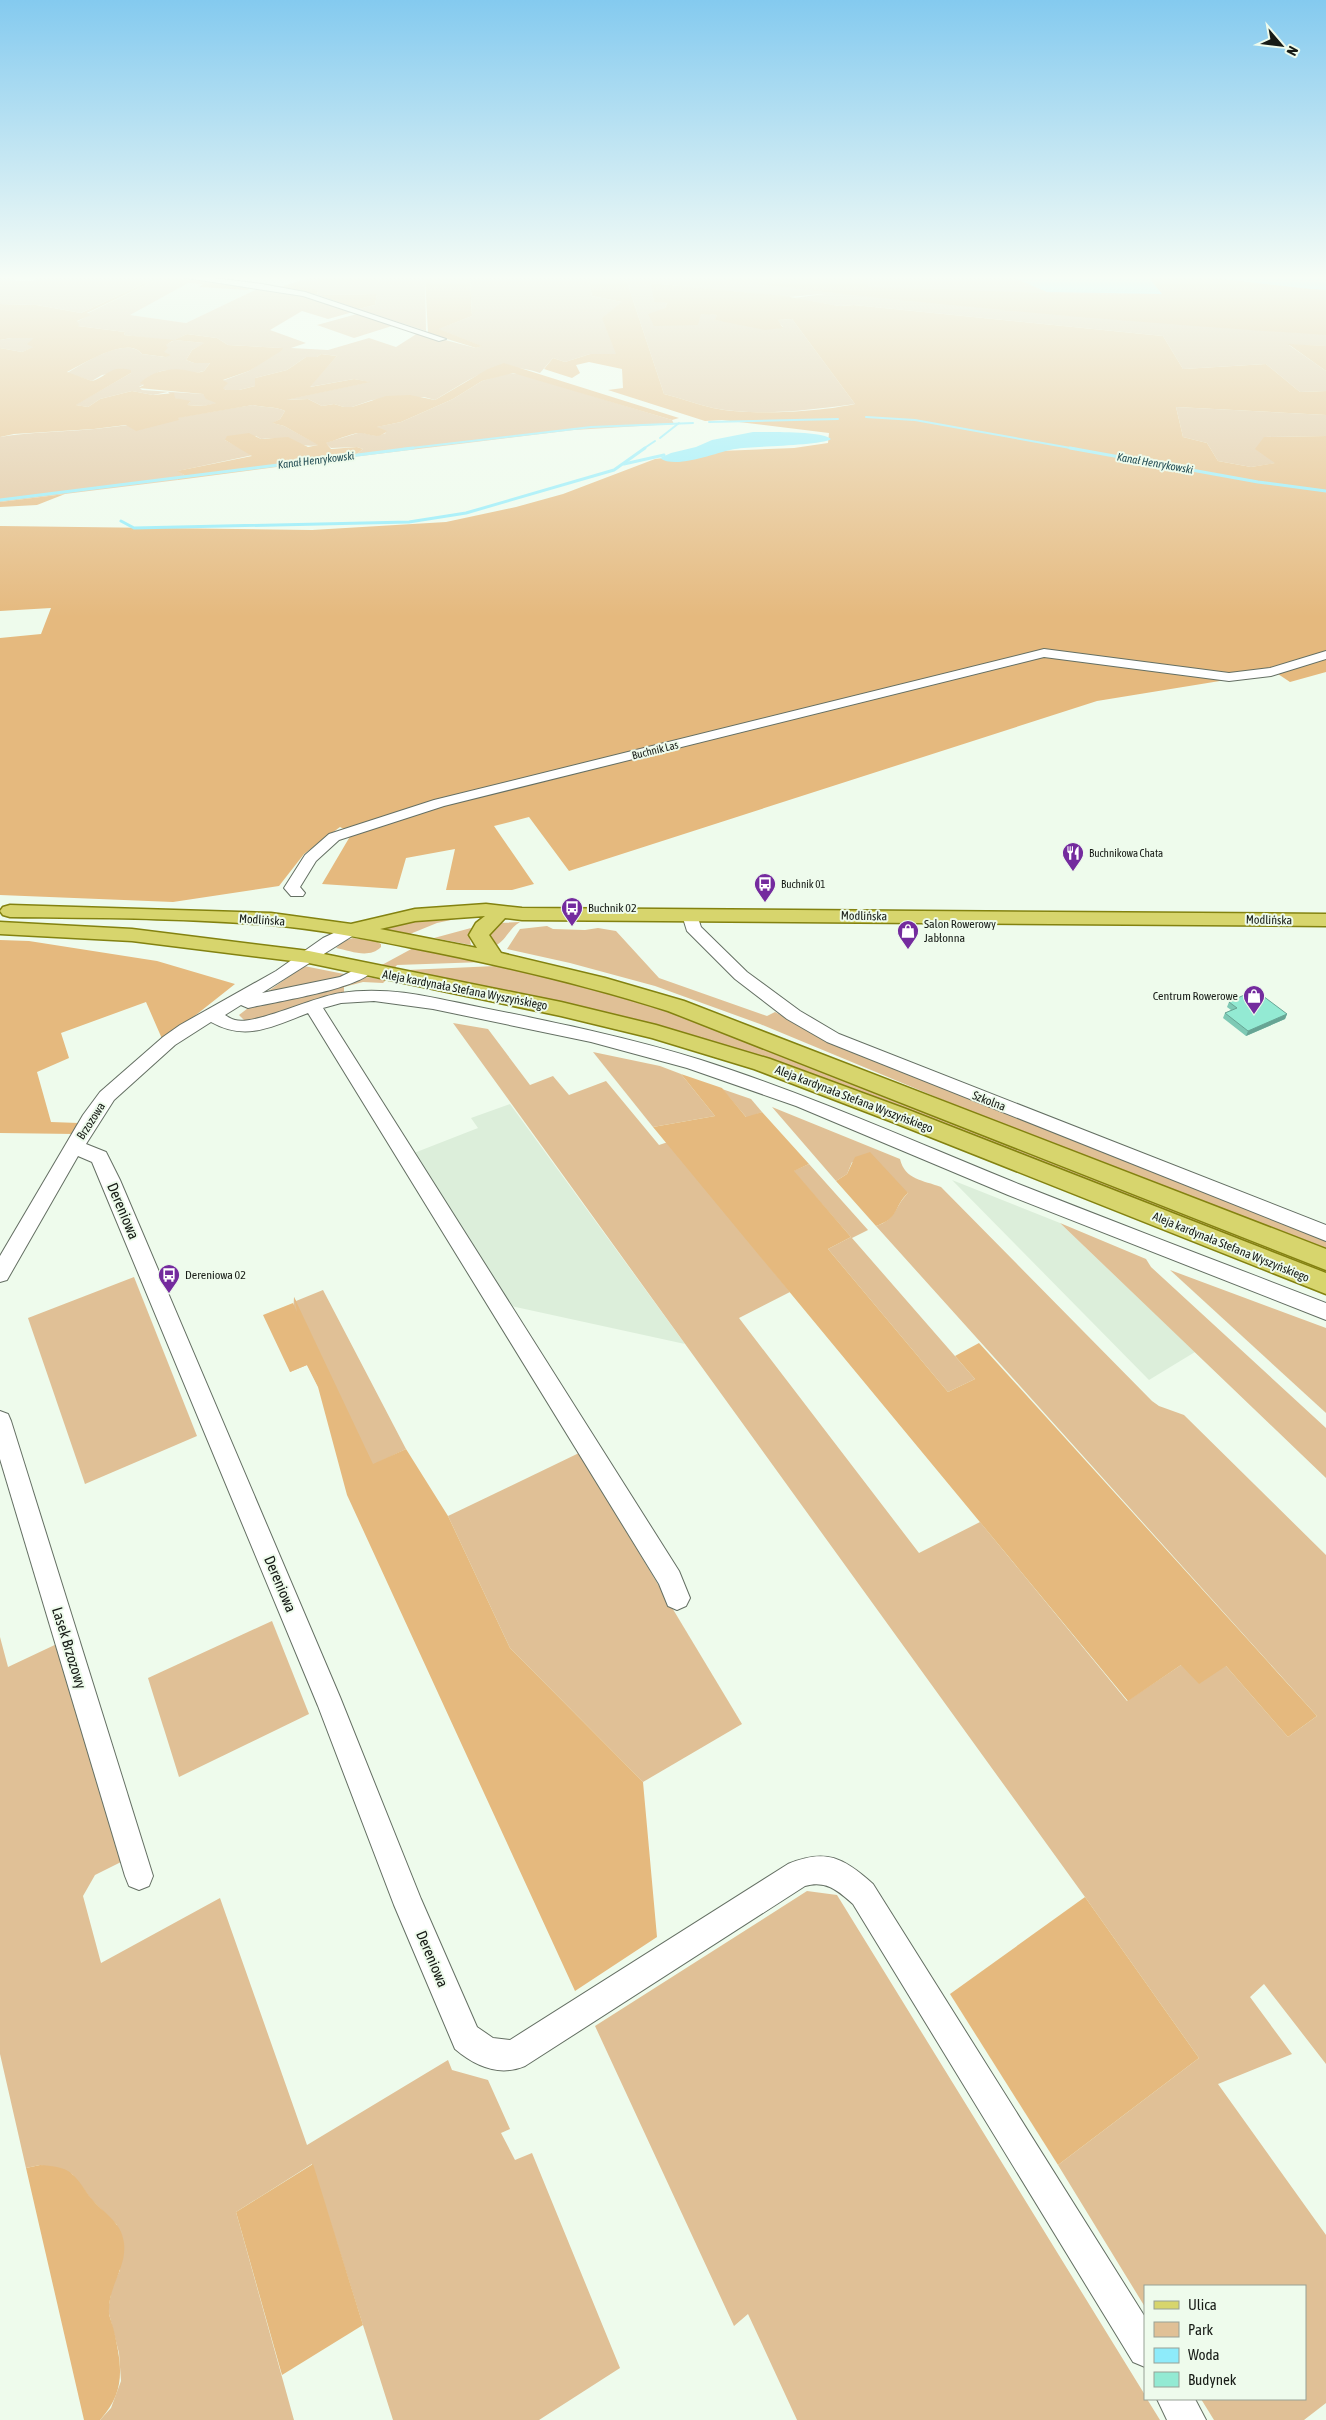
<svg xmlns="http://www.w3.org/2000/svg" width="1326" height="2420" font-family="'Asap Condensed',sans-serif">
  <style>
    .built { fill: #dceeda }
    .green { fill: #e0c096 }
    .forest { fill: #e5b97e; fill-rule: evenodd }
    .water { fill: #8eebfa }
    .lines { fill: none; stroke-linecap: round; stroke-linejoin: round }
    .stream-far1 { stroke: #8eebfa; stroke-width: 2 }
    .stream { stroke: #8eebfa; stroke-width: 3 }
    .minor-casing { stroke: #646f63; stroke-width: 2 }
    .major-casing { stroke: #838210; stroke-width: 3 }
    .minor { fill: #fff; fill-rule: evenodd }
    .major { fill: #d7d56d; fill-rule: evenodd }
    .wall { fill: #7ec9b5 }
    .shaded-wall { fill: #67a494 }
    .building { fill: #93ead3; stroke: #67a494 }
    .labels { text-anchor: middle; stroke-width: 4; stroke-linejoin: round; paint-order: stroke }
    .far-water-label { font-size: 11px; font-style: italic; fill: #244e55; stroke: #eefbec }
    .far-street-label { font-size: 11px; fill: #171b16; stroke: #eefbec }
    .far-poi-label { font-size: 11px; fill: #171b16; stroke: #eefbec; text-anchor: start }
    .poi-label { font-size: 12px; fill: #171b16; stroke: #eefbec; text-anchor: start }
    .street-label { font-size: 12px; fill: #171b16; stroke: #eefbec }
    .near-street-label { font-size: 15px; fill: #171b16; stroke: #eefbec }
  </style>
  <rect width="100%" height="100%" fill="#eefbec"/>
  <g class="built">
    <path d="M190 282 204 284 200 287 210 288 261 287 186 323 129 315Z"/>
    <path d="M510 1104 685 1344 511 1306 414 1153 478 1128 471 1118Z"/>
    <path d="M952 1180 1060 1223 1195 1352 1149 1380Z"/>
  </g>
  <g class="green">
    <path d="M0 278H16L14 281H34L36 278H155L81 313 37 305 0 304Z"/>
    <path d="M308 278H317L321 283H378L379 278H425L426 331 358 309 375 305 377 294 318 295V292L280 287Z"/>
    <path d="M470 278H588L592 296 622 302 616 354H590L565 362 553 358 540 373C494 358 473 378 435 400L424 397 372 400 352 407H344L334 404 322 406 308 399 284 400 369 382 354 379 309 387 337 356 321 354 317 357H306L287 370 255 378V386L239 390H226L222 388V381L249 371 282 348 228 345 217 338 187 334 175 340 205 343 192 350 186 360 194 363H210L204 371C193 375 175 368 161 371 153 373 147 384 139 387L142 390 203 394 218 403 204 406 186 405 190 402 174 398 168 392 153 395 132 391 100 399 88 407 75 405 131 373V370L102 375 92 381 67 373C82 364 127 335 142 354L165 357 163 352 165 345 173 341 124 335 125 332 78 326 76 322 89 315 86 314 156 280 190 282 130 315 186 323 261 287 304 295 353 312 328 319 302 311 270 330 306 343 291 348 328 350 369 338 396 347 418 333 476 348 481 346 438 329 472 316Z"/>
    <path d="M615 278H1326V346L1289 345 1326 371V391L1300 392 1266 364 1183 369 1163 336 854 305 839 306 793 298 824 294H822L789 297 650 283 654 301 667 303 665 308 717 315 716 320 783 327 777 320 792 319 855 404C810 410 758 417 713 408 696 404 680 398 664 394L627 282Z"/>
    <path d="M357 314 395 325 354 338 317 325Z"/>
    <path d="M11 338H35L34 347 22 352 0 348V340Z"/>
    <path d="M508 373 520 374 672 420 674 424 574 430 353 457 363 449 357 447 331 448 325 443C336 440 347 436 358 433 367 431 371 439 386 433L376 427 401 422 453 399 482 381Z"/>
    <path d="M253 405C264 408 275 406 285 411L280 419 273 423 284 426 319 445C299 449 281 435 261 439L256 436 225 440 253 455 178 471 186 476 177 478 178 480 0 502V437C31 432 63 432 95 429 148 424 200 413 253 405Z"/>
    <path d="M1176 407 1326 415V436L1264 437 1276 463 1251 467 1218 461 1207 443 1183 437Z"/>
    <path d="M465 917 437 923 410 934 378 929 414 920Z"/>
    <path d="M520 922C509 928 506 941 495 946L485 932 498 923Z"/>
    <path d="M547 926 553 929 585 930 598 928 616 931 659 978 767 1016 775 1012 834 1044 1326 1237V1252L1124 1175 760 1024 655 986 570 963 507 949 520 929Z"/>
    <path d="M471 928 469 935 471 945 434 938Z"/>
    <path d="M353 938 374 940 381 944V947C369 959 351 951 336 948L343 941Z"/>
    <path d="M415 947 484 962 397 965 393 970 380 966Z"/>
    <path d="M498 963 662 1008 1259 1244 1326 1268V1276L736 1050 649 1023 560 1002 405 972 407 970 496 966Z"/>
    <path d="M304 966 349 975 336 980 267 992Z"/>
    <path d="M367 977 386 980 383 983 363 982 344 987V993L302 1004 260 1020H244L239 1015 252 1005Z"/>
    <path d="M453 1023 488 1029 530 1085 553 1076 569 1095 606 1081 659 1145 668 1142 790 1292 739 1318 919 1553 980 1522 1127 1701 1181 1665 1226 1666 1288 1737 1317 1716 876 1226C896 1220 895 1206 908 1193L852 1162 847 1174 836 1181 772 1107 900 1159C905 1180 923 1180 941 1187L1152 1401 1159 1406 1184 1415 1326 1555V2064L1264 1984 1250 1997 1292 2054 1218 2084 1326 2235V2403L1304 2420H1214L1201 2399H1305V2286H1145V2307L1058 2165 1199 2058 1085 1897Z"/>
    <path d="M593 1052 660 1066 681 1074 715 1116 653 1127Z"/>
    <path d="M722 1089 751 1099 762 1112 747 1118Z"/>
    <path d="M809 1164 868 1230 852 1238 975 1379 948 1392 828 1249 851 1237 793 1171Z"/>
    <path d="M1060 1223 1146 1259 1151 1267 1326 1428V1478Z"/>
    <path d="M1170 1270 1326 1328V1413Z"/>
    <path d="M134 1277 197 1436 85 1484 28 1318Z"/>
    <path d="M323 1290 406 1449 373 1465 324 1398 307 1365 290 1372 294 1297 296 1301Z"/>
    <path d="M579 1453 742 1724 643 1782 510 1648 448 1516Z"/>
    <path d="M272 1621 309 1714 179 1777 148 1678Z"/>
    <path d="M0 1637 8 1667 61 1642 125 1860 95 1875 83 1896 101 1963 220 1898 307 2145 448 2060 452 2070 488 2080 510 2129 501 2133 515 2160 532 2153 620 2368 539 2420H393L312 2164 236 2212 294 2420H100L111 2408 121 2381 119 2353 108 2310 112 2287 120 2270 117 2225 92 2200 72 2174 40 2165 26 2168 0 2054Z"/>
    <path d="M807 1891 837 1895 1145 2395V2399H1147L1160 2420H797L748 2314 734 2326 595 2026Z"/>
  </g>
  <g class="forest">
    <path d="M155 278H180L255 286 247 290 199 287 203 284 156 280 87 313 91 315 77 321 79 324 78 326 125 332 124 335 174 340 187 334 217 338 228 345 283 348 281 351 249 371 223 380 228 383 223 388 226 390H239L255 386V378L287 370 306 357H317L321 354 337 356 310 387 354 379 371 382 286 400 308 399 322 406 334 404 344 407H352L386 396 410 395 435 400 488 369 504 363 679 418 672 420 513 373 482 381 453 399 401 422 377 427 387 431C378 440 371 434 361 433 354 432 334 441 326 443L331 449 357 447 363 449 353 457 178 480 177 478 186 476 177 471 252 456 225 440 227 436 249 433 261 439 288 437 308 447 318 445 284 426 272 423 280 419 285 411C275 406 264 408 253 405L178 418 179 420 136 431 126 425 94 429 14 434 0 437V348L22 352 33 347 27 344 34 338H11L0 340V304L37 305 81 313ZM174 340 204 343 192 350 186 360 194 363H210L204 371C197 374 192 371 185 370 169 367 151 372 140 383L144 385 138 388 203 394 206 399 216 403 203 406 187 405 191 401 175 398 174 393 153 395 132 391 100 399 88 407 76 405 131 373V370C109 365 109 376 92 381L67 372C83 364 128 335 142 354L165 357 171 355 164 352 168 348 166 345Z"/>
    <path d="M317 278H379L378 283H321Z"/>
    <path d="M425 278H470L472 316 439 329 482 346 476 348 428 333Z"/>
    <path d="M588 278H615L627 282 664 394C680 398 696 404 713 408 750 416 818 412 855 404L792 319 778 320 783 328 765 330 715 320 717 315 701 314 698 325 654 326 648 314 665 308 667 303 654 302 650 283 785 296 839 306 854 305 1163 336 1183 369 1266 364 1300 392 1326 391V415L1176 407 1183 437 1207 443 1218 461 1251 467 1275 463 1255 449 1264 437 1326 436V672L1290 682 1275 672 1097 701 569 871 529 817 494 826 534 884 512 890H446L455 849 406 858 397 889 322 884 352 833 340 827 304 854 279 886 173 902 0 895V638L41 634 51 608 0 611V526L312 530 446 522 516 507 563 494 655 459 720 451 794 448 828 443 829 433 722 420 705 421 608 390 623 388 622 369 589 362 576 365 580 373 572 378 544 369 553 358 565 362 590 354H616L602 318 622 302 592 296Z"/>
    <path d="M709 278H865L869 287 1107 295 1162 294 1149 278H1214L1326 290V335C1120 322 914 304 709 278Z"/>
    <path d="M296 285 317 290 318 295 377 294 375 305 358 309 318 295 284 288Z"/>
    <path d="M1288 344 1326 346V371Z"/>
    <path d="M65 494 37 505 0 507V502Z"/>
    <path d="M0 940 29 941 157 961 235 984 163 1041 146 1002 61 1033 69 1058 37 1072 51 1122 79 1123 75 1134 0 1133Z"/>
    <path d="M681 1074 722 1088 746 1117 762 1112 809 1164 794 1171 851 1237 828 1249 948 1392 975 1379 955 1356 979 1343 1317 1716 1288 1737 1226 1666 1199 1684 1181 1665 1128 1701 653 1127 715 1116Z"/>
    <path d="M870 1152 908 1193C893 1207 900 1218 876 1226L836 1181 847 1174 855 1157Z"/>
    <path d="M294 1297 373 1464 406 1449 448 1516 510 1648 643 1782 657 1937 575 1991 347 1495 318 1387 307 1365 290 1372 263 1315 293 1303 297 1312Z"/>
    <path d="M1085 1897 1199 2058 1058 2165 950 1994Z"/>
    <path d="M313 2164 363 2325 282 2375 236 2212Z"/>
    <path d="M40 2165C51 2166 63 2166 72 2174 80 2181 85 2191 91 2198 103 2213 122 2222 124 2243 127 2266 109 2286 109 2309 108 2316 113 2324 114 2331 122 2367 126 2391 100 2420H84L26 2168Z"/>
  </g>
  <g class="water">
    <path d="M1014 278H1149L1162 294 1047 292Z"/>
    <path d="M1214 278H1326V290L1310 289Z"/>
    <path d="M753 432C767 432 824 431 831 439 820 446 754 446 735 449 716 452 676 470 660 458L671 453 696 447 712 440Z"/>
  </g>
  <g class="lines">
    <g class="stream-far1">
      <path d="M866 417 915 420 1076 449"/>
      <path d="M709 422 838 419"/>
      <path d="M660 438 679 423"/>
      <path d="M403 449 591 427 693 423"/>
      <path d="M643 449 655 441"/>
    </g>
    <g class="stream">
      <path d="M1070 448 1258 482 1326 491"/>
      <path d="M624 464 664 455"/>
      <path d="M0 500 413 448"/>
      <path d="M121 521 134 528 409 522 466 513 614 470 645 448"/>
    </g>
    <g class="minor-casing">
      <g id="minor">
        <path d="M187 278H214L262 284 305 292 446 339 439 341 303 296Z"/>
        <path d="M1044 649 1229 673 1270 668 1326 651V659L1271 676 1229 681 1044 657 444 806 339 840 316 861 300 887 305 893 303 896H291L284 888 305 855 329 834 434 800Z"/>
        <path d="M690 910 696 912 701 927 747 972 800 1011 839 1034 1326 1225V1241L827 1042 787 1019 735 979 687 931 682 915 684 912Z"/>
        <path d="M351 925 357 927 359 930 357 933 262 993 340 977 365 965 371 966 373 970C361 989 273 1002 248 1008L241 1005 225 1015C228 1017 231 1019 235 1020 254 1026 315 996 341 993 373 988 408 992 440 999 527 1017 615 1033 701 1060 811 1095 915 1142 1021 1185 1122 1225 1225 1264 1326 1303V1320L1008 1195 796 1106 687 1068 591 1042 433 1009 374 1001 341 1003 323 1008 679 1571 690 1598 686 1606 677 1610 668 1606 659 1584 308 1013C274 1026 246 1042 211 1022L175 1045 114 1100 86 1144 106 1152 120 1180 340 1697 421 1899 477 2027 493 2038 510 2040 788 1864C826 1848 844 1858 873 1884L1145 2317V2367L1133 2362 853 1904C838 1891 827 1880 805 1886L525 2066C499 2077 475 2066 455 2049L394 1905 318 1706 92 1162 78 1156 7 1280 0 1282V1256L83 1115 100 1092 163 1037 180 1025 276 971 323 938Z"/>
        <path d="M0 1411 8 1414 11 1421 153 1876 149 1886 139 1890 129 1886 125 1876 0 1459Z"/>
        <path d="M1157 2399H1195L1206 2420H1167Z"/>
      </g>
    </g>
    <g class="major-casing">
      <g id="major">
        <path d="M486 904 522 908 1326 914V926L522 920 505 918 489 935 501 953 605 978 684 1001 1326 1249V1270L668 1011C583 984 496 964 408 947 363 938 317 929 270 925 184 918 97 918 10 917L3 915 0 911 3 907 10 905 271 913 351 924 415 909ZM485 916 476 923 469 935 477 948 380 929 415 921Z"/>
        <path d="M0 922 132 929 309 951 561 1002 656 1025 770 1059 906 1109 1326 1273V1294L890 1121 754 1069 652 1038 561 1016 309 963 132 941 0 934Z"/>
      </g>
    </g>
    <use href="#minor" class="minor"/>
    <use href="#major" class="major"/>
  </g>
  <path class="wall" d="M1229 1002 1287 1014 1285 1019 1246 1036 1223 1018 1225 1013 1231 1010 1227 1007Z"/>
  <path class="shaded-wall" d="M1287 1014 1285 1019 1246 1036 1248 1031Z"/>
  <path class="building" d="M1255 990 1287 1014 1248 1031 1225 1013 1237 1008 1229 1002Z"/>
  <linearGradient id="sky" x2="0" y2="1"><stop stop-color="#84caef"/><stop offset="0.45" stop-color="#f7fdf6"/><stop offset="1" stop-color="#f7fdf6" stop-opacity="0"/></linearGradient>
  <rect width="1326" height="617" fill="url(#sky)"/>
  <defs>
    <g id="restaurant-pin" transform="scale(1.125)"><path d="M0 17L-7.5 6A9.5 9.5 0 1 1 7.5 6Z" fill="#742b9e" stroke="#eefbec"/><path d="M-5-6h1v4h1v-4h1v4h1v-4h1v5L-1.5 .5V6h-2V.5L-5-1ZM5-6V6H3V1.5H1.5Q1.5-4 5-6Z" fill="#fff"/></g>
    <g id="bus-pin" transform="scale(1.125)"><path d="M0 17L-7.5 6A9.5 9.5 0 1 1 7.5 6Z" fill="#742b9e" stroke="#eefbec"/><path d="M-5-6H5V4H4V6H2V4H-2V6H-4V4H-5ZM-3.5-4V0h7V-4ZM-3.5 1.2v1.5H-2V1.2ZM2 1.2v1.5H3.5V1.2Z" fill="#fff"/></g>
    <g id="shop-pin" transform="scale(1.125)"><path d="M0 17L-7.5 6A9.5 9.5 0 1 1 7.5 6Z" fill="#742b9e" stroke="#eefbec"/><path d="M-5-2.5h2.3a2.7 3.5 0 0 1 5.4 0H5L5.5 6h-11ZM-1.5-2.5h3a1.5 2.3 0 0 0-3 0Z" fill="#fff"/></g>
  </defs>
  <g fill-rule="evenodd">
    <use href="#restaurant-pin" x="1073" y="853"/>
    <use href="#bus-pin" x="765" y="884"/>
    <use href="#bus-pin" x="572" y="908"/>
    <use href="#shop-pin" x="908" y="931"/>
    <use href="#shop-pin" x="1254" y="996"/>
    <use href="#bus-pin" x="169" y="1275"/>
  </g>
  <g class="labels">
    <g class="far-water-label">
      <text transform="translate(316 460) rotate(-7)" y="4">Kanał Henrykowski</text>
      <text transform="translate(1155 463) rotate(10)" y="4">Kanał Henrykowski</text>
    </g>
    <g class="far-street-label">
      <text transform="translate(655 750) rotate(-14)" y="4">Buchnik Las</text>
    </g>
    <g class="far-poi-label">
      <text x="1089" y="857">Buchnikowa Chata</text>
      <text x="781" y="888">Buchnik 01</text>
    </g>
    <g class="poi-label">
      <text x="588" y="912">Buchnik 02</text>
      <text x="924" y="928">Salon Rowerowy<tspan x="924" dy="14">Jabłonna</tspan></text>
      <text x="1238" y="1000" text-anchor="end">Centrum Rowerowe</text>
      <text x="185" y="1279">Dereniowa 02</text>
    </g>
    <g class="street-label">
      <text transform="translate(864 916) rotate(1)" y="4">Modlińska</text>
      <text transform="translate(262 920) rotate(4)" y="4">Modlińska</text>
      <text transform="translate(1269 920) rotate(1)" y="4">Modlińska</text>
      <text transform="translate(465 990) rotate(11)" y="4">Aleja kardynała Stefana Wyszyńskiego</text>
      <text transform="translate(854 1099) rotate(21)" y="4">Aleja kardynała Stefana Wyszyńskiego</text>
      <text transform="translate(989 1101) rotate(21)" y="4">Szkolna</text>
      <text transform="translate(91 1121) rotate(-57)" y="4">Brzozowa</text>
      <text transform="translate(1231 1247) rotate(22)" y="4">Aleja kardynała Stefana Wyszyńskiego</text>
    </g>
    <g class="near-street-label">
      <text transform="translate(123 1211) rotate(67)" y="5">Dereniowa</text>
      <text transform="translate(280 1584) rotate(67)" y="5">Dereniowa</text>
      <text transform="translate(69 1648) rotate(73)" y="5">Lasek Brzozowy</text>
      <text transform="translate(432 1959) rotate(67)" y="5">Dereniowa</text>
    </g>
  </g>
  <rect x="1144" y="2285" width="162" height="115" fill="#eefbec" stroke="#98a196"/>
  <rect x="1154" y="2301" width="25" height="8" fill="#d7d56d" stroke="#98a196"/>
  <text x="1188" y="2310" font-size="15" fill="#171b16">Ulica</text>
  <rect x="1154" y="2322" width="25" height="15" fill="#e0c096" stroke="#98a196"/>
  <text x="1188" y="2335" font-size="15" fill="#171b16">Park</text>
  <rect x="1154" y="2348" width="25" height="15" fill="#8eebfa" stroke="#98a196"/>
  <text x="1188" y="2360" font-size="15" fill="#171b16">Woda</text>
  <rect x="1154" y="2372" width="25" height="15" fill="#93ead3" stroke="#98a196"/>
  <text x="1188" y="2385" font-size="15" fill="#171b16">Budynek</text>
  <g transform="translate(1281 45) rotate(118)" stroke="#eefbec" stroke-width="4" paint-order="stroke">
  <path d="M0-4L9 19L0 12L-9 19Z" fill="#171b16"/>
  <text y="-8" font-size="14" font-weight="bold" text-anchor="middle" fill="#171b16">N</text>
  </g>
</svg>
